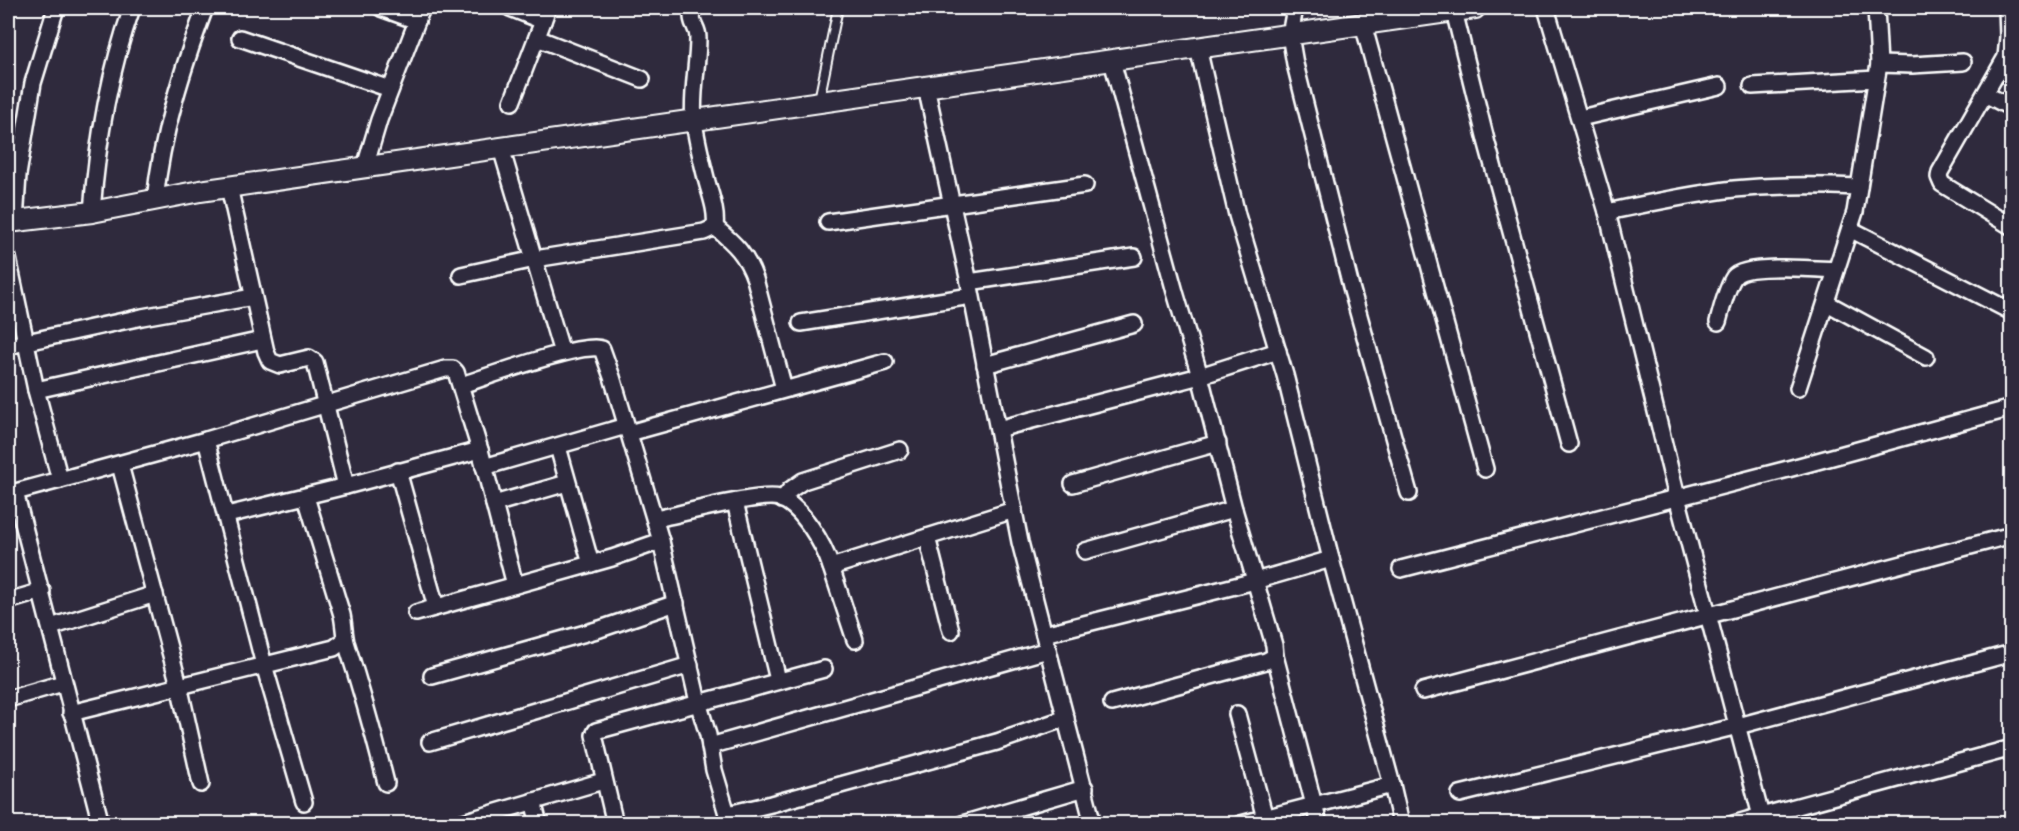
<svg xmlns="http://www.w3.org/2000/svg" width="2019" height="831" font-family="'Architects Daughter',sans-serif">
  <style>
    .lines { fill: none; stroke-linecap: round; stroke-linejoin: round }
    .service-casing { stroke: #fff; stroke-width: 12 }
    .minor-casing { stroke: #fff; stroke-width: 20 }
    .tertiary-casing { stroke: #fff; stroke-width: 24 }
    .service { stroke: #2f2a3d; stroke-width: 8 }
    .minor { stroke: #2f2a3d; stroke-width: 15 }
    .tertiary { stroke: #2f2a3d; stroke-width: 20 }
  </style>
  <rect width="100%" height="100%" fill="#2f2a3d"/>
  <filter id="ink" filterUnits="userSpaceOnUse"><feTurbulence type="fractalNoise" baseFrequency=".0167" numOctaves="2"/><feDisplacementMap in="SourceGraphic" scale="12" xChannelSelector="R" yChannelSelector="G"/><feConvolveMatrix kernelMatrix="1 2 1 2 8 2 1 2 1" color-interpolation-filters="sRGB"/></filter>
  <g filter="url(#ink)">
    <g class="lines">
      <g class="service-casing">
        <path id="service" d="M819 100 838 8"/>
      </g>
      <g class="minor-casing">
        <g id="minor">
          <path d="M381 8 417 21"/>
          <path d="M510 8 543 21"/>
          <path d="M1295 8 1290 35 1295 64 1351 287 1409 493"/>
          <path d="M1546 8 1607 212 1677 497 1761 816 2012 748"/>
          <path d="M2007 8 2008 37 2006 57 1940 172 1939 177 1942 184 2012 227"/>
          <path d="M1454 11 1486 140 1569 444"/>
          <path d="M1363 24 1485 469"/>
          <path d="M240 38 390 89"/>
          <path d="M537 38 642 79"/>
          <path d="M1198 48 1237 215 1285 375 1331 559 1392 785 1241 824"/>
          <path d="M1112 61 1175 292 1200 376 1278 351"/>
          <path d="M1879 64 1912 65 1963 62"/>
          <path d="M1752 86 1876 79"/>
          <path d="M926 87 969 282 1020 542 1093 824"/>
          <path d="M1985 94 2012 108"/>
          <path d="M512 102 548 8"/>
          <path d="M1580 118 1719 86"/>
          <path d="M501 148 562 353"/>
          <path d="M365 167 379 120 422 8"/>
          <path d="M229 187 266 352 270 361 280 365 309 358 315 362 346 486"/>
          <path d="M155 200C162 133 182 70 205 8"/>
          <path d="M92 212C97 143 109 73 132 8"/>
          <path d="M1607 212C1649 203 1692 194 1734 189 1775 185 1818 185 1859 187"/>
          <path d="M15 221 18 175 33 83 56 8"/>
          <path d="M828 222 1085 185"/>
          <path d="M715 227C735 244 746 254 755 279L784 389"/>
          <path d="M1850 229 2012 312"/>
          <path d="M8 258 36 390 60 480 206 440 264 665 304 802"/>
          <path d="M461 275 535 259 704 232 715 227C717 212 711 196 707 182 702 162 697 142 694 122 691 94 698 66 698 38 698 25 689 25 693 8"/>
          <path d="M969 282 1134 257"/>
          <path d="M1827 303 1926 357"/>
          <path d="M1718 322C1722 308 1726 289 1734 277 1745 263 1817 269 1836 270"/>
          <path d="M801 323 971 296"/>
          <path d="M8 346 142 317 253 297"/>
          <path d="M985 365 1134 324"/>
          <path d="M461 385C485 378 582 341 602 349L612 377 661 541 698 702 708 735 714 770 730 824"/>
          <path d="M1798 388 1855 212 1879 64 1876 8"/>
          <path d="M36 390 262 340"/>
          <path d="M998 429 1200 376 1234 509 1274 645 1275 656 1266 661 1112 703"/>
          <path d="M629 433 885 362"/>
          <path d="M206 440 445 369H453L456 372 480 450 515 585"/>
          <path d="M558 447 591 564"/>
          <path d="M120 465 179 685 201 784"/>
          <path d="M484 467 626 426"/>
          <path d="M398 471 436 607"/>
          <path d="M1073 484 1218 443"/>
          <path d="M15 492 101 824"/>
          <path d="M8 494 60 480"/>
          <path d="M306 497 342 615C344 624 344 634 346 642 361 689 374 735 386 783"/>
          <path d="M782 500 790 490 803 481 900 450"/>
          <path d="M735 502 778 680"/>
          <path d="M494 504 567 483"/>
          <path d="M227 515 346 486 480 450"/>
          <path d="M655 519C677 515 762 492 779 498 802 506 824 545 831 567L1014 510"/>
          <path d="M927 537 951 631"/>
          <path d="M1085 551 1234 509"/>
          <path d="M831 567 855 640"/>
          <path d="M1401 569 1788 469 2012 408"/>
          <path d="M8 601 42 591"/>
          <path d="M416 613 612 558 661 541"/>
          <path d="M51 627 155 594"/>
          <path d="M1044 634 1255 581 1331 559"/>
          <path d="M1275 656 1319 824"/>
          <path d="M432 676 600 629 676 603"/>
          <path d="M1423 691 2012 535"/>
          <path d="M8 699 63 683"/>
          <path d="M71 713 334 648 345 640"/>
          <path d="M1237 714 1265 818"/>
          <path d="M430 742 690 665"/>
          <path d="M710 746 1048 650"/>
          <path d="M1392 785 1401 824"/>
          <path d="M1460 794 1738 726 2012 653"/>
          <path d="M533 801 539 824"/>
          <path d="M728 814 771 804 997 742 1066 718"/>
          <path d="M456 824 603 781"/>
          <path d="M615 824 594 735 596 731 824 669"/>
          <path d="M962 824 1085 788"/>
          <path d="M1733 824 1761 816"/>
        </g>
      </g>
      <g class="tertiary-casing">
        <path id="tertiary" d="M8 222 92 212 200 191 1475 8"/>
      </g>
      <use href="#service" class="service"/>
      <use href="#minor" class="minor"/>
      <use href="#tertiary" class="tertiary"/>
    </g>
  </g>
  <rect width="2019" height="831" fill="none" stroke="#2f2a3d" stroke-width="30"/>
  <rect x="15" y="15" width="1989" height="801" fill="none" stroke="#fff" stroke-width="2" filter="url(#ink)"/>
</svg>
